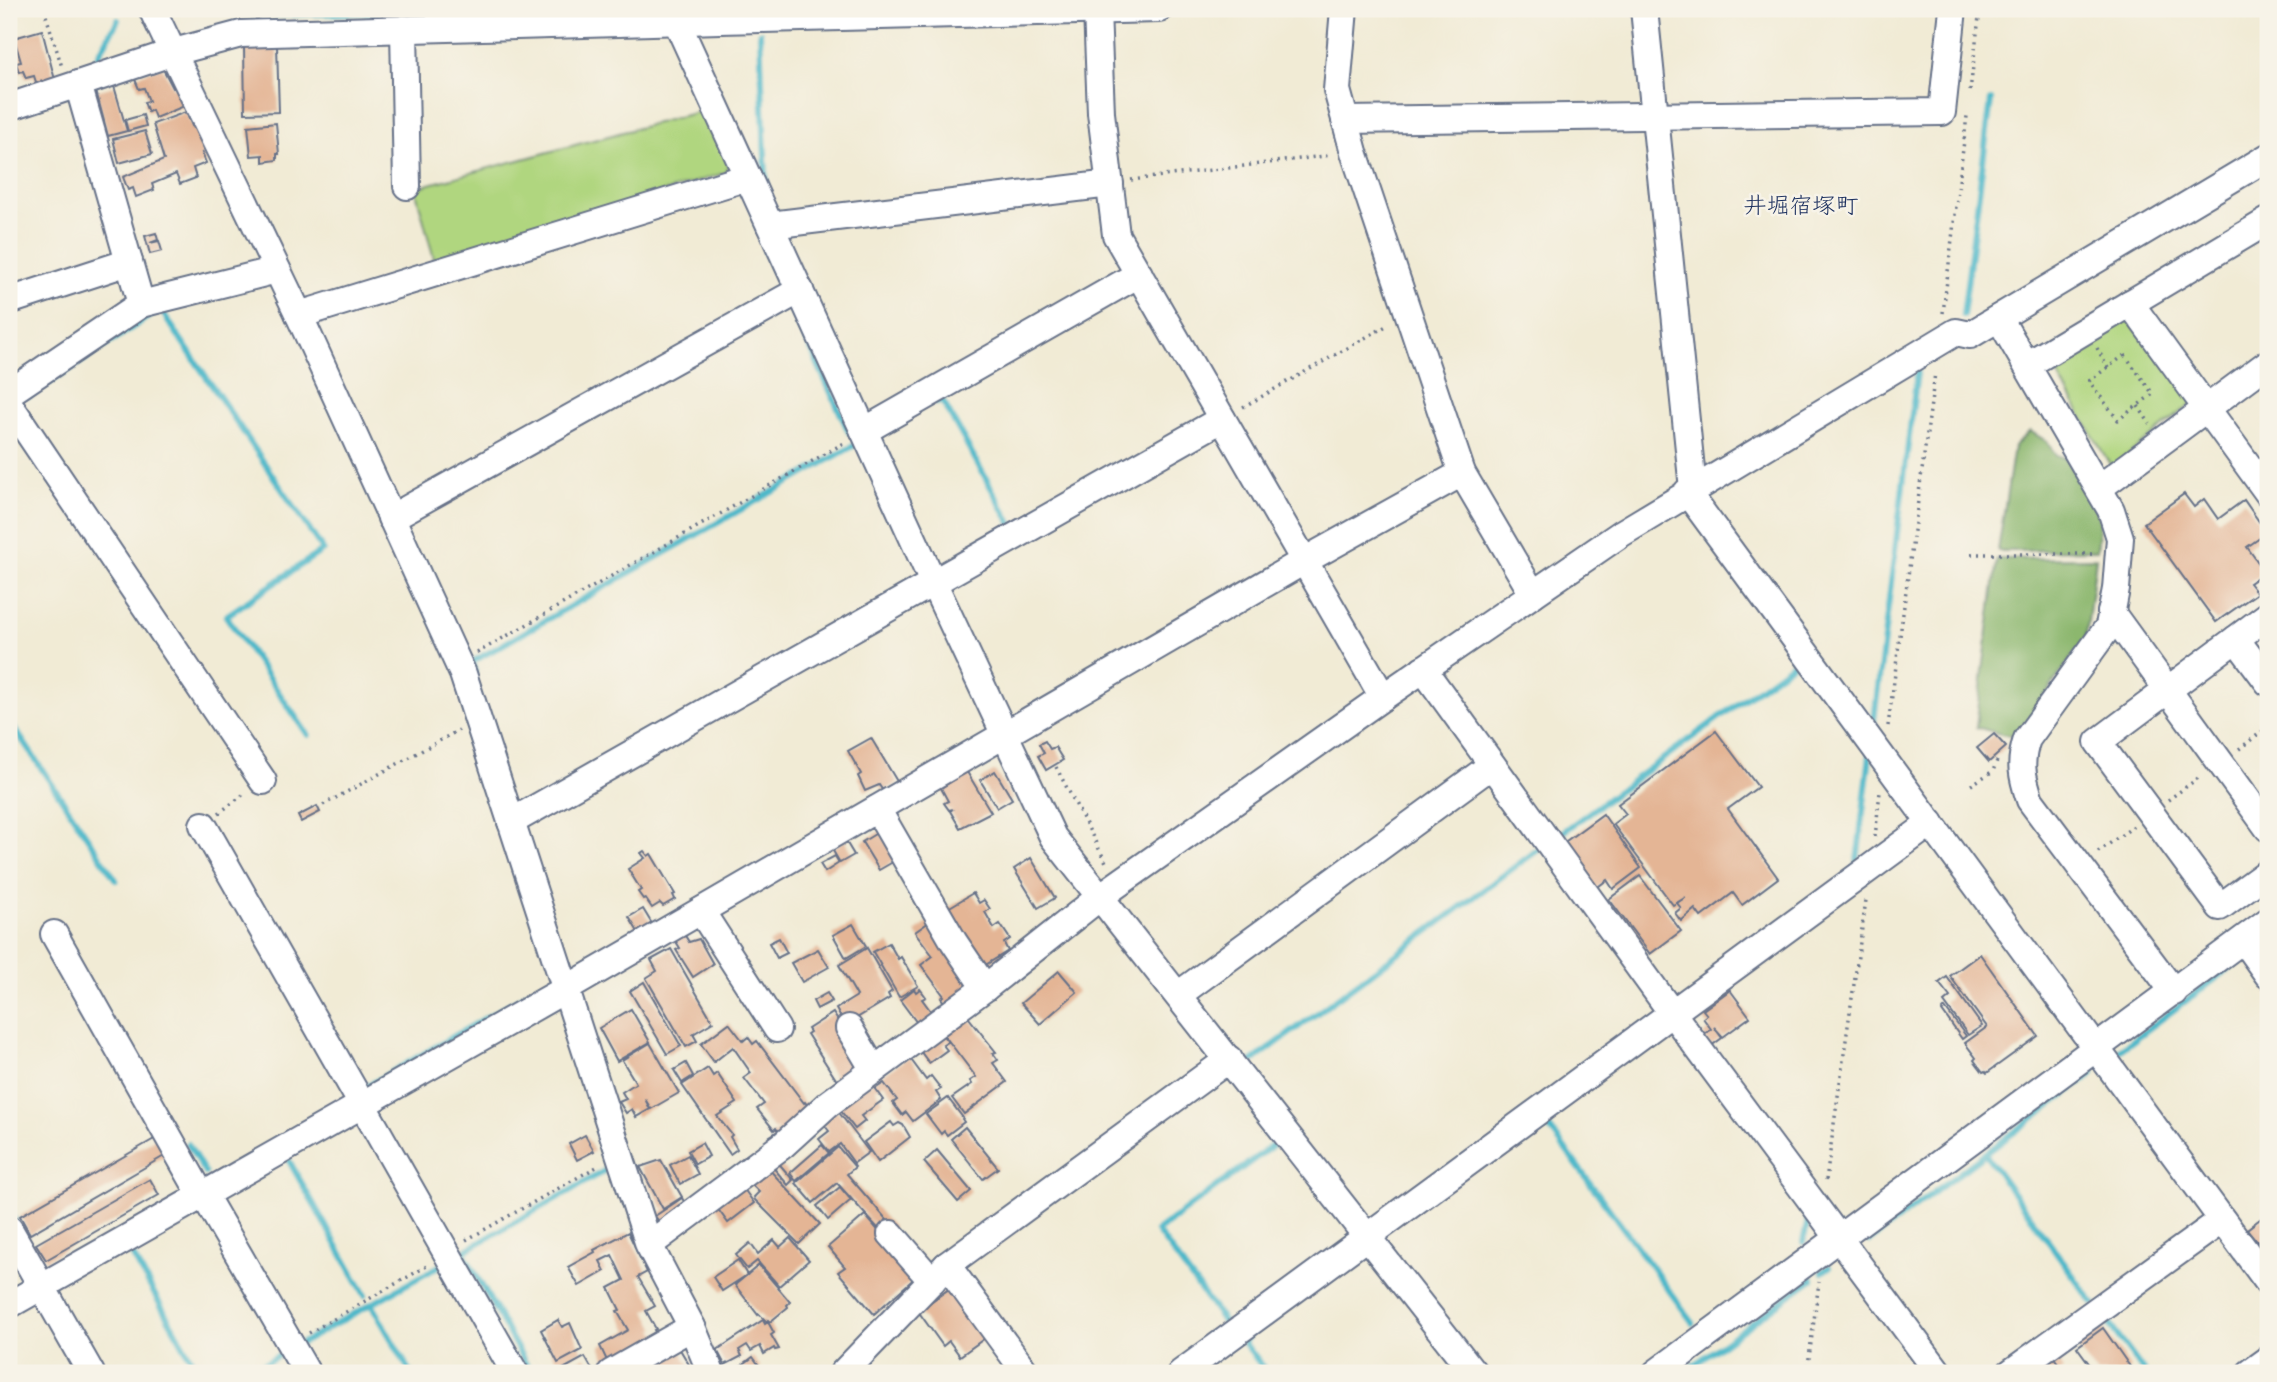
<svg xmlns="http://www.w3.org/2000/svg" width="2277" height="1382" font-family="Sriracha,'Klee One',sans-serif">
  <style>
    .green { fill: #b0d67f; stroke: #66826e; stroke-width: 2 }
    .forest { fill: #8cb76e; stroke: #547366; stroke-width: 2 }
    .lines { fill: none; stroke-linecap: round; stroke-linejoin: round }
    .stream { stroke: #4db8c9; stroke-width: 6 }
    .building { fill: #e4b595 }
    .minor-casing { stroke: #667188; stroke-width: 30 }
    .path { stroke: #667188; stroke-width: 3.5; stroke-dasharray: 2 5; stroke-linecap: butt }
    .minor { stroke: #fff; stroke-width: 26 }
    .labels { text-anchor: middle; stroke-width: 5; stroke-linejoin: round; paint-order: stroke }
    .quarter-label { font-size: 23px; fill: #1b2f5e; stroke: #f7f3e8 }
  </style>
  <rect width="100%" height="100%" fill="#f7f3e8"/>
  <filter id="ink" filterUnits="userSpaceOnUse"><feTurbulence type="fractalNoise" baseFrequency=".0143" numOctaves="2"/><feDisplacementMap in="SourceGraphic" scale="14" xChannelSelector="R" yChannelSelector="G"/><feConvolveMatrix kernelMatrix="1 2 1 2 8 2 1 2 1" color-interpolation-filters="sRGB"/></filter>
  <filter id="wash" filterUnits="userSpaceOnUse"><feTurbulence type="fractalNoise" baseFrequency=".00686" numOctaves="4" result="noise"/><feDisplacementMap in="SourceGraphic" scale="28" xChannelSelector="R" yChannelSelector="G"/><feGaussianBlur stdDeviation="1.57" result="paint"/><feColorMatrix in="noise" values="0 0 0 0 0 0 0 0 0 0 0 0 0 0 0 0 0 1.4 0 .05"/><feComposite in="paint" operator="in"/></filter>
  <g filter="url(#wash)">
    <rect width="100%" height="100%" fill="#f1ebd5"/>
    <g class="green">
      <path d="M705 110 729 163 725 173 435 263 415 188Z"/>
      <path d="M2124 315 2195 401 2112 468 2049 360Z"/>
    </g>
    <g class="forest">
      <path d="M2030 431 2046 441 2056 455 2066 459 2095 505 2100 523 2097 550 1998 551 2014 447Z"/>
      <path d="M2096 558 2086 637 2017 735C2003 737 1990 730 1976 727L1997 559Z"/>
    </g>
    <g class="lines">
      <g class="stream">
        <path d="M192 9 268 15 529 9"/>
        <path d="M760 33 766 182"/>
        <path d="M94 63 118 20"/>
        <path d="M766 252 779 280"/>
        <path d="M794 312 849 432"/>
        <path d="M163 313 323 550 226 616 308 735"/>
        <path d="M1963 315 1991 100"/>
        <path d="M29 396 154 313"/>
        <path d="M937 402 942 400 1012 525"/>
        <path d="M475 671 472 662 855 445"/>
        <path d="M9 720 116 880"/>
        <path d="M1873 728 1918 364"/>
        <path d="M1556 837 1799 659"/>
        <path d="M1856 869 1870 755"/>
        <path d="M2265 942 2268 939"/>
        <path d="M2120 1050 2238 962"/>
        <path d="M1251 1069 1247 1065 1539 849"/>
        <path d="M364 1088 545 984"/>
        <path d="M1543 1119 1693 1323"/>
        <path d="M188 1144 205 1173"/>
        <path d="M1985 1154 2093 1303"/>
        <path d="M288 1159 365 1295"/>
        <path d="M9 1209 16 1223"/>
        <path d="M1869 1241 2093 1073"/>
        <path d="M1803 1242 1809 1216 1807 1213"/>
        <path d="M129 1249 199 1373"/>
        <path d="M1822 1272 1829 1267"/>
        <path d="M371 1304 411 1373"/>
        <path d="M2103 1316 2145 1373"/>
        <path d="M1229 1329 1157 1231 1280 1140"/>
        <path d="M1247 1338 1243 1341 1267 1373"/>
        <path d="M300 1344 443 1264"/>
        <path d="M9 1366 13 1373"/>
        <path d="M248 1373 279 1355"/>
        <path d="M531 1373 463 1252 613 1166"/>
        <path d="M1683 1373 1812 1279"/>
      </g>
    </g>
    <g id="blocks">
      <g class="building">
        <path d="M42 30 55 80 37 85 34 76 26 78 23 71 19 72 16 63 21 62 14 38Z"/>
        <path d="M277 45 279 112 245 113 244 46Z"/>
        <path d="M162 67 173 88 179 86 187 105 155 118 152 110 148 112 144 102 149 101 144 88 139 89 134 77Z"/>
        <path d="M114 86 127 131 108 136 96 91Z"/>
        <path d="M186 112 192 126 196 125 206 152 202 153 206 163 193 168 196 178 180 184 176 174 152 184 154 190 136 197 133 188 128 190 123 177 164 160 153 124Z"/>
        <path d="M143 115 146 126 128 131 125 120Z"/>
        <path d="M276 123 279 154H277V160L263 162V155L251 156 248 126Z"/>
        <path d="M145 131 152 154 119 163 113 139Z"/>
        <path d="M156 233 158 240 150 243 159 241 162 251 150 254 145 236Z"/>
        <path d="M2184 494 2194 507 2204 499 2218 519 2244 500 2267 533 2247 547 2265 572 2249 583 2257 593 2216 622 2144 523Z"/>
        <path d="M1716 731 1758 787 1728 809 1778 878 1742 905 1733 893 1701 917 1695 909 1681 921 1675 913 1681 908 1677 903 1686 897 1673 905 1613 824 1626 814 1618 804Z"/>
        <path d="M1994 734 2006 747 1989 762 1977 748Z"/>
        <path d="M871 738 898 783 883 791 879 785 865 791 858 776 861 774 848 751Z"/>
        <path d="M1045 741 1050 749 1055 747 1063 760 1046 770 1038 756 1044 753 1039 744Z"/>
        <path d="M995 771 1012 799 997 808 980 780Z"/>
        <path d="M967 772 991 812 960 828 950 811 953 809 949 810 944 803 948 801 941 788Z"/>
        <path d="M317 806 320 812 301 822 298 816Z"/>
        <path d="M1603 814 1641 868 1613 889 1607 880 1595 889 1562 844Z"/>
        <path d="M880 831 898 859 879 870 862 842Z"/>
        <path d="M845 840 854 855 840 863 832 849Z"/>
        <path d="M644 851 648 856 651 854 675 894 673 895 675 899 663 906 660 903 652 908 645 898 643 899 638 892 641 890 628 869 645 858 641 853Z"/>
        <path d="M835 856 839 863 825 872 820 864Z"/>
        <path d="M1031 858 1055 898 1038 908 1014 869Z"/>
        <path d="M1640 876 1681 931 1650 954 1609 899Z"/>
        <path d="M973 893 979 903 984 900 990 909 985 912 994 928 1000 924 1010 939 1004 943 1008 951 979 969 943 911Z"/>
        <path d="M643 909 652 924 638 932 629 917Z"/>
        <path d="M932 920 976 986 946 1005 941 998 944 996 921 965 933 956 915 932Z"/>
        <path d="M853 924 866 946 846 958 833 935Z"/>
        <path d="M684 934 689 942 699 939 713 964 693 977 676 950 680 948 675 940Z"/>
        <path d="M779 938 787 953 777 958 769 943Z"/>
        <path d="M889 943 898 959 901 957 918 986 899 997 873 952Z"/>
        <path d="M867 948 892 991 888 994 890 998 845 1025 836 1009 857 996 839 965Z"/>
        <path d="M671 949 713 1022 693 1034 697 1041 686 1047 646 978 657 971 651 960Z"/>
        <path d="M818 949 829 967 802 982 791 963Z"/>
        <path d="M1980 954 2038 1036 1987 1073 1985 1071 1983 1072 1974 1060 1976 1058 1965 1043 1987 1027 1950 976Z"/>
        <path d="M1059 971 1077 992 1040 1024 1021 1003Z"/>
        <path d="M1947 977 1982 1026 1968 1035 1944 1002 1950 997 1939 983Z"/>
        <path d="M644 982 681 1046 667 1054 630 991Z"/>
        <path d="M914 989 916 992 920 989 926 997 922 999 935 1017 920 1027 900 1000Z"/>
        <path d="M1730 990 1750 1017 1723 1037 1714 1027 1722 1038 1711 1046 1703 1035 1711 1029 1703 1018 1707 1015 1703 1010Z"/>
        <path d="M827 993 832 1001 817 1009 813 1001Z"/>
        <path d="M1945 1008 1966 1036 1962 1039 1942 1011Z"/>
        <path d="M631 1009 650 1042 617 1061 599 1028Z"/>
        <path d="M833 1013 867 1066 839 1084 807 1034 810 1032 808 1029Z"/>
        <path d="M965 1013 996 1052 993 1053 998 1060 993 1063 1007 1082 964 1114 952 1098 972 1084 970 1081 976 1077 941 1031Z"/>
        <path d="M729 1023 743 1041 748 1037 753 1044 757 1041 804 1103 805 1102 811 1110 774 1141 770 1136 778 1131 776 1128 774 1130 757 1109 764 1104 744 1078 751 1073 733 1047 714 1062 701 1044Z"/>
        <path d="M940 1032 948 1042 943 1045 947 1050 929 1063 918 1048Z"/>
        <path d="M650 1043 679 1093 651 1109 645 1099 650 1109 636 1117 632 1109 626 1113 619 1102 626 1099 622 1092 636 1083 622 1060Z"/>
        <path d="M909 1057 926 1080 931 1076 941 1089 936 1092 941 1100 913 1121 906 1112 902 1115 893 1103 897 1100 884 1083 875 1089 883 1100 861 1116 865 1121 855 1129 837 1106Z"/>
        <path d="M686 1063 693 1076 682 1083 674 1070Z"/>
        <path d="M708 1068 713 1076 717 1073 737 1103 717 1116 732 1135 730 1137 737 1149 730 1154 682 1085Z"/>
        <path d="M948 1098 963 1118 962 1119 964 1122 947 1135 944 1131 941 1134 926 1114Z"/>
        <path d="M837 1110 869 1152 854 1163 840 1144 829 1152 819 1139 829 1131 822 1122Z"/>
        <path d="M891 1122 894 1126 899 1123 903 1125 910 1137 878 1162 864 1142Z"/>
        <path d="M965 1127 998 1168 983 1179 951 1139Z"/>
        <path d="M585 1135 594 1151 577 1160 569 1144Z"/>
        <path d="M156 1138 166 1155 30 1234 20 1216Z"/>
        <path d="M702 1143 709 1156 695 1164 688 1151Z"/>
        <path d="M822 1145 829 1153 796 1181 790 1173Z"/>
        <path d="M838 1147 855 1167 847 1174 893 1227 884 1235 837 1183 813 1203 796 1183Z"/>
        <path d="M937 1150 971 1191 958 1202 924 1162Z"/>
        <path d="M688 1155 698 1174 680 1184 670 1165Z"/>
        <path d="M661 1160 682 1197 663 1209 640 1167Z"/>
        <path d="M776 1160 793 1180 788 1185 771 1165Z"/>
        <path d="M766 1166 820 1224 799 1244 755 1200 754 1197 759 1192 750 1183Z"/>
        <path d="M150 1179 159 1195 46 1260 36 1244Z"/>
        <path d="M741 1185 754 1203 728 1223 715 1205Z"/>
        <path d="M840 1187 851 1200 828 1220 817 1206Z"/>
        <path d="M682 1198 686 1205 660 1223 655 1216Z"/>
        <path d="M2268 1213V1226L2264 1229 2268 1235V1255L2247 1229Z"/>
        <path d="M865 1215 917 1276 874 1314 838 1272 845 1267 828 1247Z"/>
        <path d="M628 1232 647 1272 638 1277 655 1306 646 1311 656 1329 654 1330 657 1335 609 1365 600 1346 628 1330 617 1311 620 1310 609 1288 624 1280 612 1255 600 1261 605 1271 579 1286 568 1267 595 1252 594 1250Z"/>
        <path d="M790 1238 809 1260 779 1286 757 1261 747 1269 736 1255 750 1243 758 1254 774 1240 780 1247Z"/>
        <path d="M738 1260 747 1275 722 1291 713 1277Z"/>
        <path d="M759 1265 790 1302 787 1305 788 1307 770 1322 768 1320 767 1322 759 1314 758 1315 735 1285Z"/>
        <path d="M949 1289 985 1338 960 1356 949 1341 943 1346 918 1311Z"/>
        <path d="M558 1320 562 1327 570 1323 582 1350 558 1363 541 1330Z"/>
        <path d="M763 1320 765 1324 768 1322 774 1333 771 1335 779 1349 775 1350 774 1348 764 1354 760 1346 751 1351 747 1345 739 1350 742 1356 725 1365 717 1350Z"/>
        <path d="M2103 1328 2131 1368 2124 1373H2096L2077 1347Z"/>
        <path d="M678 1346 694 1373H660L656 1367 653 1369 655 1373H627Z"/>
        <path d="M2053 1356 2063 1370 2059 1373H2048L2042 1365Z"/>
        <path d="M585 1357 593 1371 590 1373H556Z"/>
        <path d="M753 1357 761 1368 754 1373H746L741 1366Z"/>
      </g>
    </g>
  </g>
  <g filter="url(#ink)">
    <use href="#blocks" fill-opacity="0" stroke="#667188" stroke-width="2"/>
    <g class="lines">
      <g class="minor-casing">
        <g id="minor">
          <path d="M152 9 299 315 463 674 649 1245 692 1327 711 1373"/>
          <path d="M671 9 933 582 1053 837 1474 1373"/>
          <path d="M1344 9 1337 90 1354 152 1462 473 1533 594"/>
          <path d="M1644 9 1693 489"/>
          <path d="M1097 10 1101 113 1116 235 1383 697"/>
          <path d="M720 20 1159 9"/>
          <path d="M404 29 407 186"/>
          <path d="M78 84 141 304"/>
          <path d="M9 107 174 52 241 34 720 20 721 9"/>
          <path d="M1345 120 1942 112 1953 9"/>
          <path d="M770 225 1110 184"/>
          <path d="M9 301 129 262"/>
          <path d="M2130 303 2268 493"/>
          <path d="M299 315 748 177"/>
          <path d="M1999 318 2111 510 2120 538 2116 589 2109 626 2027 739C2019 763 2022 776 2030 800L2174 992"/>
          <path d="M2027 365 2268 221"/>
          <path d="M9 393 141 304 277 270"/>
          <path d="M9 404 263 781"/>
          <path d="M864 431 1139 274"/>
          <path d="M2099 488 2268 363"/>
          <path d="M1687 492 2268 1282"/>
          <path d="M391 518 800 290"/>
          <path d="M2111 612 2268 828"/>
          <path d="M2268 615 2098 742 2220 907 2268 872"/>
          <path d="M2236 639 2268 682"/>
          <path d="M1423 669 1672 1013 1939 1373"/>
          <path d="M877 809 954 942 985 988"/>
          <path d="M511 822 1222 419"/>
          <path d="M203 825 515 1373"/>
          <path d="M701 911 777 1029"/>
          <path d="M54 934 202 1196"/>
          <path d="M2243 940 2268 975"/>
          <path d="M1178 995 1492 765"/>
          <path d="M849 1028 874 1070"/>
          <path d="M204 1195 307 1373"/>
          <path d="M9 1229 91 1373"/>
          <path d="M891 1234 932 1281"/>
          <path d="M649 1245 783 1145 828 1104 985 988 1101 896 1383 697 1622 533 1956 332 1970 335 2268 157"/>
          <path d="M947 1265 1026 1373"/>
          <path d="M9 1305 566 989 1304 561 1462 473"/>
          <path d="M611 1373 692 1327"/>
          <path d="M843 1373 947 1265 1229 1059"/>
          <path d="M1181 1373 1931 823"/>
          <path d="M1656 1373 2268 921"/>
          <path d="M2010 1373 2222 1220"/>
          <path d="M2250 1373 2268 1360"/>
        </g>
      </g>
      <g class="path">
        <path d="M44 9 62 67"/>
        <path d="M96 9 131 12"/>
        <path d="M1970 91 1980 9"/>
        <path d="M1131 180 1332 155"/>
        <path d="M1943 313 1967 116"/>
        <path d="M2097 348 2108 368"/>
        <path d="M2125 355 2153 394 2118 420 2089 381Z"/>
        <path d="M2138 406 2150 424"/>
        <path d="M1243 407 1388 325"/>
        <path d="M1971 554H2095"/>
        <path d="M477 653 844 443"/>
        <path d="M1888 726 1935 373"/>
        <path d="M2239 749 2268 727"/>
        <path d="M1056 767 1107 864"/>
        <path d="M1971 785 1993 771 1998 758"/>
        <path d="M2168 800 2201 776"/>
        <path d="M323 805 459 730"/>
        <path d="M219 813 244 794"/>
        <path d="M1875 837 1880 792"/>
        <path d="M2098 852 2134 826"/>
        <path d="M1826 1180 1866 900"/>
        <path d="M466 1240 600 1165"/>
        <path d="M309 1333 427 1266"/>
        <path d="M1807 1373 1819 1282"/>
      </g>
      <use href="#minor" class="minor"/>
    </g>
  </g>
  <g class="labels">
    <g class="quarter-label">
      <text x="1801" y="213">井堀宿塚町</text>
    </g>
  </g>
  <rect width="2277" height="1382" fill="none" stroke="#f7f3e8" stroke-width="35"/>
</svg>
